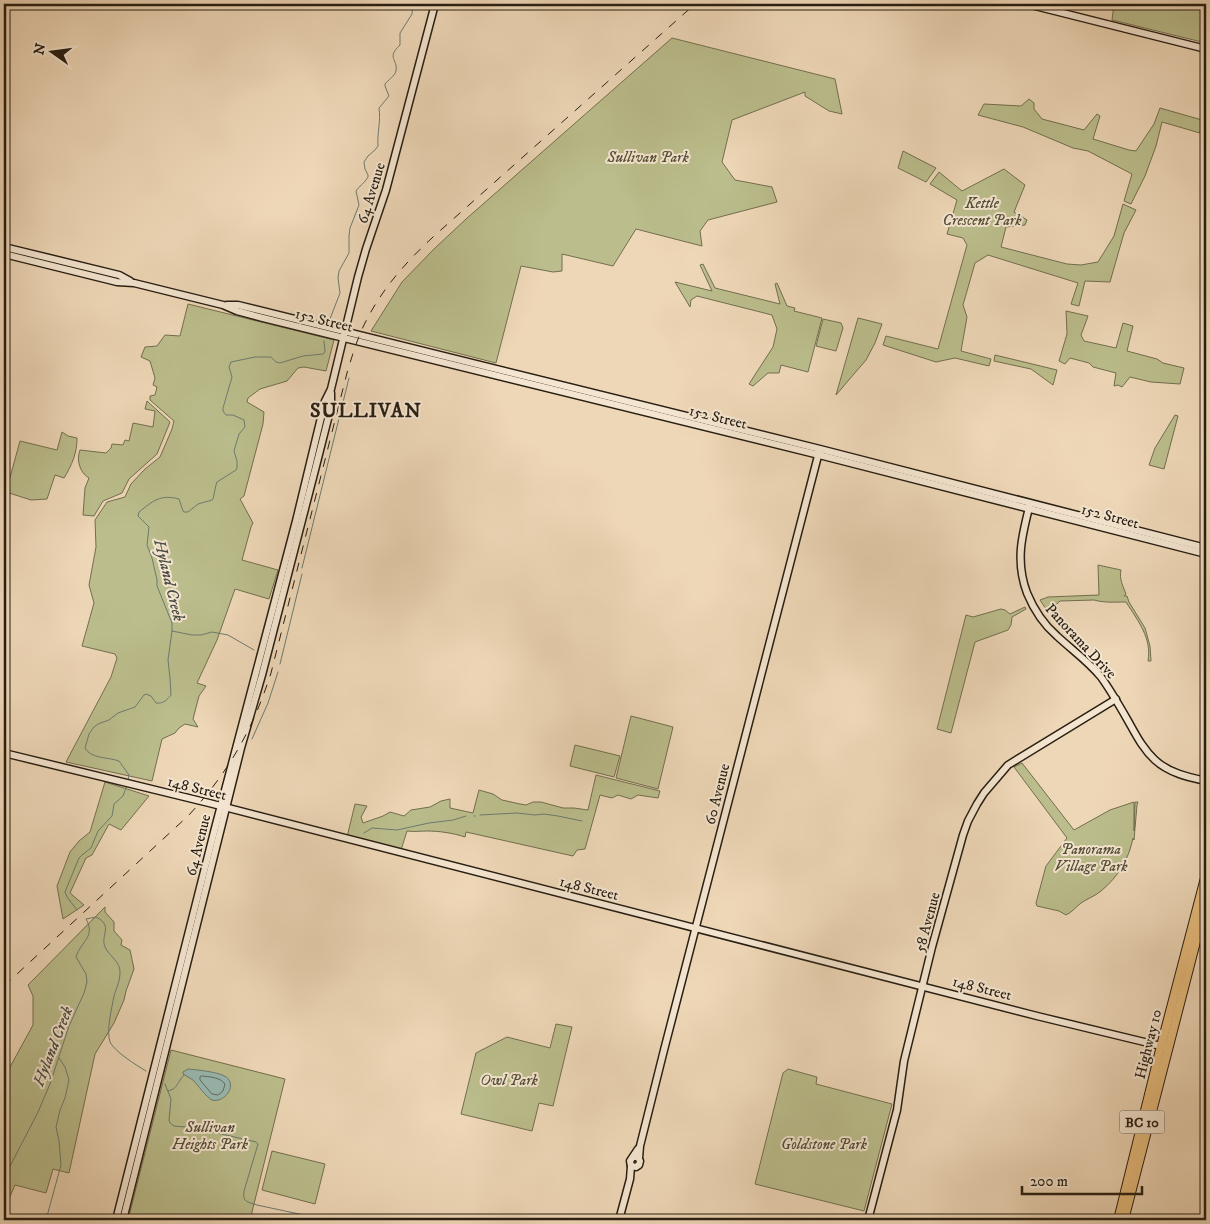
<svg xmlns="http://www.w3.org/2000/svg" width="1210" height="1224" font-family="'IM FELL DW Pica',serif">
  <style>
    .green { fill: #bbbd8c; stroke: #726e4f }
    .water { fill: #99b9b1; stroke: #6c7b71 }
    .lines { fill: none; stroke-linecap: round; stroke-linejoin: round }
    .shore { stroke: #606c62; stroke-width: 1 }
    .stream { stroke: #6c7b71; stroke-width: 1 }
    .secondary-casing { stroke: #281e12; stroke-width: 9 }
    .highway-casing { stroke: #281e12; stroke-width: 10 }
    .secondary { stroke: #f4e5d0; stroke-width: 6 }
    .highway { stroke: #e7bc7c; stroke-width: 8 }
    .rail { stroke: #281e12; stroke-width: 1; stroke-dasharray: 9 9; stroke-linecap: butt }
    .labels { text-anchor: middle; stroke-width: 4; stroke-linejoin: round; paint-order: stroke }
    .shield { fill: #f4e5d0; stroke: #655a4b; stroke-width: 1 }
    .shield-label { font-size: 14px; font-weight: bold; fill: #281e12 }
    .park-label { font-size: 15px; font-style: italic; fill: #544e37; stroke: #f4e5d0 }
    .street-label { font-size: 15px; fill: #281e12; stroke: #f4e5d0 }
    .water-label { font-size: 16px; font-style: italic; fill: #4a4c42; stroke: #f4e5d0 }
    .district-label { font-size: 20px; font-weight: bold; letter-spacing: 1px; fill: #281e12; stroke: #f4e5d0 }
  </style>
  <rect width="100%" height="100%" fill="#eed7b7"/>
  <filter id="stains"><feTurbulence type="fractalNoise" baseFrequency=".004" numOctaves="4"/><feColorMatrix values="0 0 0 0 .2 0 0 0 0 .09 0 0 0 0 .02 0 0 0 .5 -.17"/></filter>
  <radialGradient id="worn" r=".72"><stop offset=".6" stop-color="#630" stop-opacity="0"/><stop offset="1" stop-color="#630" stop-opacity=".3"/></radialGradient>
  <g class="green">
    <path d="M1114 4H1206V43L1112 20Z"/>
    <path d="M672 38 835 79 842 114 829 111 805 96V92L732 120 722 162 735 180 772 187 777 202 708 220 700 231 702 246 636 229 613 266 562 254V271L553 272 521 266 496 363 371 331 402 282 434 249 466 219Z"/>
    <path d="M1029 99 1034 103V109L1042 119 1084 130 1097 114 1100 116 1093 139 1129 150 1136 151 1154 124 1160 108 1202 120 1200 133 1162 122 1156 146 1145 176 1131 204 1124 201 1132 174 1088 151 1073 148 1023 127 978 115 984 104 1021 106Z"/>
    <path d="M903 151 936 168 926 182 898 168Z"/>
    <path d="M1004 169 1025 185 1014 212 1027 220 1025 225 1006 227 1001 247 1067 264 1081 265 1098 262 1114 236 1123 204 1136 210 1124 233 1110 282 1085 281 1079 306 1071 304 1078 283 988 255 975 263 963 305 967 317 961 351 991 359 989 366 955 358 936 362 883 345 886 336 938 349 967 245 963 238 947 234 957 200 930 184 939 172 962 191Z"/>
    <path d="M703 264 715 288 780 304 775 284 777 283 787 306 795 308 794 311 822 318 808 372 781 365 779 373H768L753 386 749 384 773 347 777 329 772 315 697 296 691 300 690 307 675 282 712 291 700 265Z"/>
    <path d="M188 304 334 340 326 371 304 367 298 368 287 381 260 389 248 398 247 402 264 412 263 424 244 496 240 499 253 523 251 527 242 560 278 570 269 599 235 589 217 640 197 683 206 686 199 696 193 719 198 727 185 724 179 728 175 733 162 739 152 781 66 762 111 677 117 658 115 654 82 646 94 603 89 585 96 547 95 520 107 502 125 497 131 484 145 469 160 457 172 429 174 421 150 400V396L155 395 157 387 153 385 155 378 150 361 141 357 145 347 157 346 165 335 180 336Z"/>
    <path d="M1066 311 1088 316 1081 335 1084 341 1116 348 1123 323 1133 326 1127 351 1157 359 1163 363 1184 368 1180 384 1151 382 1130 377 1122 387 1118 385 1114 386 1116 373 1093 367 1089 363 1070 358 1065 364 1059 361 1067 334Z"/>
    <path d="M858 318 882 324 875 343 866 360 836 395Z"/>
    <path d="M823 319 841 323 843 328 836 351 816 346Z"/>
    <path d="M995 355 1057 370 1053 385 1031 369 994 361Z"/>
    <path d="M147 401 170 422 157 454 129 479 122 493 103 501 94 516 83 515 85 488 89 478C80 473 76 460 80 450L106 453 111 448 112 444 123 445 125 440 129 441 133 423 153 427 155 411 145 409Z"/>
    <path d="M1175 415 1178 416 1164 469 1149 465 1155 448Z"/>
    <path d="M62 432 68 436 77 438C77 453 72 465 64 478L55 475 47 499 31 500 6 492 20 441 57 450Z"/>
    <path d="M1098 565 1121 570C1119 579 1123 586 1126 594L1124 596H1127L1129 602 1145 628 1150 646 1151 661H1148C1152 638 1138 621 1126 602 1115 602 1105 603 1094 600L1060 601 1048 612 1040 600 1048 597 1099 595Z"/>
    <path d="M1025 607 1026 609 1012 617 1011 625 1008 630 975 642 951 733 937 729 966 615 973 617 1001 609 1005 610 1010 614Z"/>
    <path d="M631 716 673 727 658 789 616 778Z"/>
    <path d="M575 745 620 756 614 777 570 766Z"/>
    <path d="M1022 763 1074 830 1110 810 1134 802V831L1135 802H1138L1137 805 1134 840 1133 838C1129 859 1118 877 1101 891 1095 896 1087 899 1081 903 1075 908 1072 912 1066 915L1059 911 1037 906 1036 903 1046 866 1067 838 1014 767Z"/>
    <path d="M596 775 660 791 658 798 638 795 631 799 618 795 612 798 600 795 585 849 577 850 573 856 466 832 465 837C453 833 439 831 427 831 420 831 415 832 407 831L401 850 347 837 355 804 367 806 361 817 363 823 383 816 390 812 404 816 411 810 430 807 441 801 450 799V808L473 813 479 790 493 794 502 800 520 804 526 805 533 802H541L563 808H574L588 810Z"/>
    <path d="M105 782 149 796 121 830 109 824 92 855 86 858 70 893 84 905 63 919 57 886 70 852 79 841 90 832Z"/>
    <path d="M105 907V912L114 922V931L122 940 121 945 130 950 134 969 126 991 124 1000 114 1023 95 1054 69 1173 53 1169 46 1193 15 1185 4 1210V1116L10 1098 5 1095 10 1067 33 1025V996L28 985Z"/>
    <path d="M556 1024 572 1027 553 1106 539 1103 532 1131 461 1114 476 1053 507 1037 550 1048Z"/>
    <path d="M171 1050 285 1079 250 1220H128Z"/>
    <path d="M788 1069 817 1077 816 1084 892 1104 864 1211 755 1184 783 1073Z"/>
    <path d="M272 1151 325 1164 315 1204 262 1190Z"/>
  </g>
  <path class="water" d="M188 1069C197 1070 225 1072 229 1080 235 1090 222 1103 212 1100 206 1097 198 1085 193 1080 190 1078 186 1076 183 1074V1072Z"/>
  <g class="lines">
    <path class="shore" d="M202 1076C210 1077 220 1077 225 1084L223 1091 218 1095 212 1094 200 1080V1077Z"/>
    <g class="stream">
      <path d="M330 319 340 293 338 278 339 271 349 253V236L350 228 359 205 356 191C359 186 365 183 368 177V175L365 169 364 162 368 156 375 150 378 146C377 133 381 121 379 108L389 96 385 86V84C388 80 395 76 396 71 398 59 386 58 400 45V33L412 14 413 4"/>
      <path d="M302 568 349 378"/>
      <path d="M172 631 192 635H201L212 632 228 635 254 650"/>
      <path d="M280 664 302 574"/>
      <path d="M252 739 268 703 278 672"/>
      <path d="M128 781 129 775 119 761C108 757 91 759 85 748L89 734 94 727 98 724 109 720 118 713 135 707 144 695 146 694 151 696 156 703C163 704 167 700 171 695L170 678 168 660 172 631V623L157 586V580L152 558 147 545 149 527 138 516 139 512C153 501 160 494 179 499L183 511 184 512H188L198 504 212 500 213 499 216 485 217 482 236 470 237 468V461L234 451 239 434 245 427 244 420 233 415H226L223 411V408L232 377 229 367 231 362 255 357H271L276 362 280 363 303 356 323 354 325 352 324 341"/>
      <path d="M480 815 517 813 535 815 544 814 558 816 582 821"/>
      <path d="M474 816H475"/>
      <path d="M364 833 372 828 397 830 429 823 453 820 466 816"/>
      <path d="M77 910 67 897 65 892 79 858 82 855 91 848 98 831 112 816 114 804 123 796 127 785"/>
      <path d="M165 1084 171 1099 169 1120 170 1123 174 1126 196 1128 256 1142 258 1144 244 1191C242 1202 248 1202 257 1205L327 1220"/>
      <path d="M168 1091C178 1089 177 1082 184 1075"/>
      <path d="M4 1178 38 1112 50 1084 69 1026 84 993 87 982 86 974 76 957C81 941 96 937 86 919L96 917C114 926 100 935 105 947 109 956 121 962 120 973 120 981 116 989 114 996 112 1007 106 1031 110 1042 115 1052 136 1065 146 1071"/>
      <path d="M46 1220 61 1165 59 1141 56 1127 60 1110 65 1098 69 1080 65 1067 59 1058"/>
    </g>
    <g class="secondary-casing">
      <g id="secondary">
        <path d="M1027 4 1206 49"/>
        <path d="M4 247 119 275 130 281"/>
        <path d="M4 254 117 282 134 283 223 305 237 311 263 318 823 456 1206 554"/>
        <path d="M227 305H238L820 449 1206 548"/>
        <path d="M1030 504C1022 535 1015 561 1027 593 1034 610 1043 624 1057 636 1072 650 1088 661 1101 677 1111 691 1119 705 1127 719 1135 733 1142 748 1155 760 1169 773 1188 777 1206 781"/>
        <path d="M4 753 209 803 1037 1016 1165 1047"/>
        <path d="M634 1157H638L640 1161 639 1165 636 1167 631 1166 630 1161 638 1149"/>
        <path d="M639 1158 640 1146 664 1050 819 452"/>
        <path d="M116 1220 215 828 296 521 325 401 331 389 358 277 366 249 386 190 435 4"/>
        <path d="M123 1220 241 748 262 675 315 470 331 407V393"/>
        <path d="M619 1220 630 1179 631 1166"/>
        <path d="M868 1220 897 1110 904 1061 932 947 963 835 968 821 977 804 984 793 1008 765 1116 699"/>
      </g>
    </g>
    <g class="highway-casing">
      <g id="highway">
        <path d="M1118 1220 1161 1046 1206 874"/>
        <path d="M1124 1220 1206 903"/>
      </g>
    </g>
    <use href="#secondary" class="secondary"/>
    <use href="#highway" class="highway"/>
    <path class="rail" d="M4 986 188 816C229 772 253 729 271 673L348 369C353 354 357 339 364 325 381 290 405 263 433 237L695 4"/>
  </g>
  <g class="labels">
    <rect class="shield" x="1119.5" y="1110.5" width="45" height="23" rx="4"/>
    <g class="shield-label">
      <text x="1142" y="1127">BC 10</text>
    </g>
    <g class="park-label">
      <text x="648" y="162">Sullivan Park</text>
      <text x="982" y="208">Kettle<tspan x="982" dy="17">Crescent Park</tspan></text>
      <text x="1091" y="854">Panorama<tspan x="1091" dy="17">Village Park</tspan></text>
      <text x="509" y="1085">Owl Park</text>
      <text x="210" y="1132">Sullivan<tspan x="210" dy="17">Heights Park</tspan></text>
      <text x="824" y="1149">Goldstone Park</text>
    </g>
    <g class="street-label">
      <text transform="translate(371 193) rotate(-73)" y="5">64 Avenue</text>
      <text transform="translate(324 320) rotate(14)" y="5">152 Street</text>
      <text transform="translate(718 417) rotate(14)" y="5">152 Street</text>
      <text transform="translate(1110 516) rotate(15)" y="5">152 Street</text>
      <text transform="translate(1081 641) rotate(47)" y="5">Panorama Drive</text>
      <text transform="translate(197 788) rotate(14)" y="5">148 Street</text>
      <text transform="translate(717 794) rotate(-76)" y="5">60 Avenue</text>
      <text transform="translate(198 845) rotate(-76)" y="5">64 Avenue</text>
      <text transform="translate(589 888) rotate(14)" y="5">148 Street</text>
      <text transform="translate(927 922) rotate(-75)" y="5">58 Avenue</text>
      <text transform="translate(982 988) rotate(14)" y="5">148 Street</text>
      <text transform="translate(1148 1044) rotate(-76)" y="5">Highway 10</text>
    </g>
    <g class="water-label">
      <text transform="translate(170 580) rotate(76)" y="6">Hyland Creek</text>
      <text transform="translate(52 1046) rotate(-69)" y="6">Hyland Creek</text>
    </g>
    <g class="district-label">
      <text x="366" y="417">SULLIVAN</text>
    </g>
  </g>
  <rect width="1210" height="1224" fill="none" stroke="#eed7b7" stroke-width="20"/>
  <rect x="5" y="5" width="1200" height="1214" fill="none" stroke="#281e12" stroke-width="2.5"/>
  <rect x="10" y="10" width="1190" height="1204" fill="none" stroke="#281e12"/>
  <g transform="translate(52 52) rotate(284)" stroke="#f4e5d0" stroke-width="4" paint-order="stroke">
  <path d="M0-4L9 19L0 12L-9 19Z" fill="#281e12"/>
  <text y="-8" font-size="14" font-weight="bold" text-anchor="middle" fill="#281e12">N</text>
  </g>
  <path d="M1022 1186v8h120v-8" fill="none" stroke="#281e12" stroke-width="2.5"/>
  <text x="1030" y="1186" font-size="15" fill="#281e12" stroke="#f4e5d0" stroke-width="4" paint-order="stroke">200 m</text>
  <rect width="100%" height="100%" filter="url(#stains)"/>
  <rect width="100%" height="100%" fill="url(#worn)"/>
</svg>
